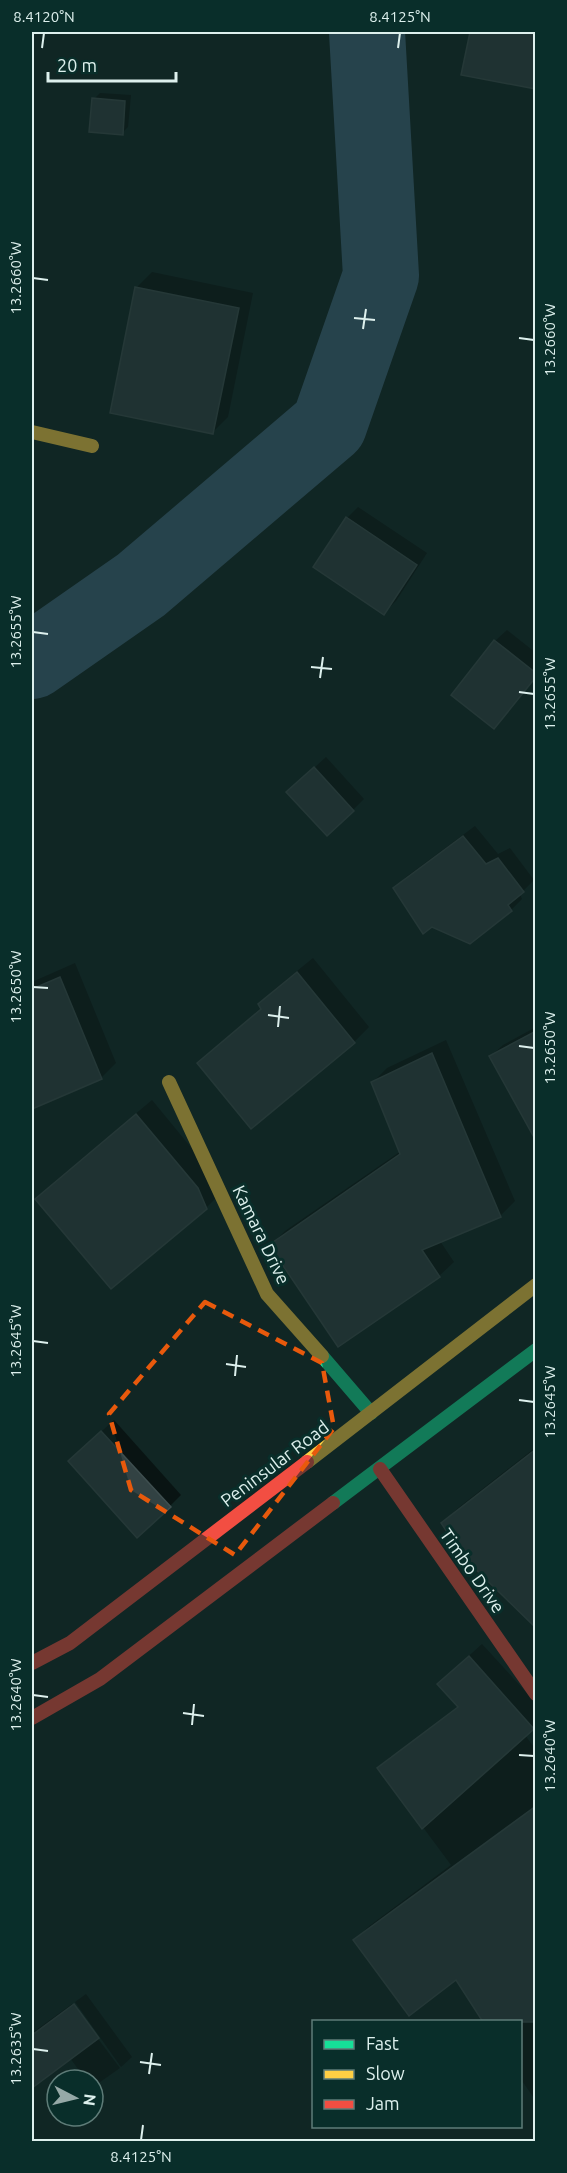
<svg xmlns="http://www.w3.org/2000/svg" width="567" height="2173" font-family="Ubuntu,sans-serif">
  <style>
    .shadow { fill: #0007 }
    .lines { fill: none; stroke-linecap: round; stroke-linejoin: round }
    .river { stroke: #42667d; stroke-width: 76 }
    .building { fill: #324243; stroke: #3e4e4f; stroke-width: 1.5 }
    .fast { stroke: #16e098; stroke-width: 14 }
    .slow { stroke: #ffcf43; stroke-width: 14 }
    .jam { stroke: #f24e42; stroke-width: 14 }
    .marked { fill: none; stroke: #e8590c; stroke-width: 4.5; stroke-dasharray: 12 8; stroke-linejoin: round }
    .ticks { fill: none; stroke: #ddf0ed; stroke-width: 2 }
    .labels { text-anchor: middle; stroke-width: 6; stroke-linejoin: round; paint-order: stroke }
    .street-label { font-size: 18px; fill: #ddf0ed; stroke: #092e2a }
    .neatline { fill: none; stroke: #ddf0ed; stroke-width: 2 }
    .ticks-label { font-size: 15px; text-anchor: middle; fill: #ddf0ed }
  </style>
  <rect width="100%" height="100%" fill="#112624"/>
  <g class="shadow">
    <path d="M471 32H536V87L463 74Z"/>
    <path d="M100 93 131 95 128 127 122 133 94 99Z"/>
    <path d="M152 272 253 293 228 417 213 432 137 287Z"/>
    <path d="M358 507 427 553 396 601 384 613 347 518Z"/>
    <path d="M507 630 536 653V678L494 727 495 641Z"/>
    <path d="M326 757 364 799 353 810 300 781Z"/>
    <path d="M475 826 498 854 510 848 534 880 520 894 522 899 511 910 395 888 406 877Z"/>
    <path d="M313 958 369 1027 354 1042 251 1127 199 1063 262 1007 260 1004 275 989Z"/>
    <path d="M75 963 116 1063 101 1078 32 1107V982Z"/>
    <path d="M536 1027V1138L491 1056 503 1045Z"/>
    <path d="M446 1040 515 1201 500 1216 440 1241 454 1262 439 1276 271 1245 285 1231 401 1151 373 1082 387 1068Z"/>
    <path d="M152 1100 212 1173 221 1193 206 1208 37 1199 52 1184Z"/>
    <path d="M114 1420 181 1495 170 1506 81 1450Z"/>
    <path d="M536 1447V1625L442 1524 458 1508Z"/>
    <path d="M482 1644 536 1703V1725L525 1735 536 1750V2101L520 2078V2022L457 1978 355 1940 368 1927 451 1865 379 1768 391 1756V1760L465 1704 452 1671Z"/>
    <path d="M86 1994 132 2057 121 2067 75 2002Z"/>
    <path d="M72 2004 120 2068 93 2087V2080H86L70 2058 41 2079 32 2066V2033Z"/>
  </g>
  <g class="lines">
    <path class="river" d="M32 661 141 585 329 425 381 276 367 32"/>
  </g>
  <g class="building">
    <path d="M470 32H536V89L461 75Z"/>
    <path d="M92 98 125 101 123 135 89 132Z"/>
    <path d="M135 287 239 308 213 434 110 413Z"/>
    <path d="M346 517 417 565 384 615 313 567Z"/>
    <path d="M494 640 536 673V677L494 729 451 695Z"/>
    <path d="M314 767 354 811 327 836 286 792Z"/>
    <path d="M463 836 486 864 498 858 524 892 508 905 512 911 470 944 432 927 423 934 393 888Z"/>
    <path d="M297 972 355 1043 251 1129 197 1063 261 1009 258 1004Z"/>
    <path d="M60 977 102 1079 32 1109V989Z"/>
    <path d="M536 1031V1141L489 1056Z"/>
    <path d="M432 1053 501 1217 422 1250 440 1277 338 1347 269 1245 400 1154 371 1082Z"/>
    <path d="M136 1114 198 1188 207 1209 111 1289 35 1199Z"/>
    <path d="M101 1431 171 1507 137 1538 68 1461Z"/>
    <path d="M536 1449V1628L466 1560 441 1523Z"/>
    <path d="M469 1656 534 1729 422 1829 377 1768 458 1707 437 1684Z"/>
    <path d="M536 1806V2022H483L456 1980 409 2016 353 1940Z"/>
    <path d="M74 2004 99 2038 32 2088V2035Z"/>
  </g>
  <g class="lines">
    <g class="fast">
      <path d="M322 1356 371 1413"/>
      <path d="M333 1503 536 1350"/>
    </g>
    <g class="slow">
      <path d="M32 432 92 446"/>
      <path d="M169 1082 267 1294 322 1356"/>
      <path d="M307 1462 536 1285"/>
    </g>
    <g class="jam">
      <path d="M380 1469 536 1694"/>
      <path d="M32 1663 70 1643 307 1462"/>
      <path d="M32 1718 100 1679 333 1503"/>
    </g>
  </g>
  <path d="M0 0H567V2173H0ZM205 1302 322 1363 334 1428 235 1555 131 1490 109 1414Z" fill="#112624" fill-opacity=".55" fill-rule="evenodd"/>
  <path class="marked" d="M205 1302 322 1363 334 1428 235 1555 131 1490 109 1414Z"/>
  <path class="ticks" d="M42 48 44 33M398 48 400 33M33 278 48 280M354 318 375 320M363 329 366 309M519 338 534 340M33 632 48 634M311 667 332 669M320 678 323 657M519 692 534 694M33 987 48 988M268 1015 289 1018M278 1027 280 1006M519 1046 534 1048M33 1341 48 1343M226 1364 246 1367M235 1376 237 1355M519 1400 534 1402M33 1695 48 1697M183 1713 204 1716M192 1725 194 1704M519 1755 534 1756M33 2049 48 2051M140 2062 161 2065M149 2074 152 2053M141 2140 143 2125"/>
  <g class="labels">
    <g class="street-label">
      <text transform="translate(261 1235) rotate(64)" y="6">Kamara Drive</text>
      <text transform="translate(275 1464) rotate(-37)" y="6">Peninsular Road</text>
      <text transform="translate(472 1571) rotate(55)" y="6">Timbo Drive</text>
    </g>
  </g>
  <rect width="567" height="2173" fill="none" stroke="#092e2a" stroke-width="66"/>
  <rect x="312" y="2020" width="210" height="108" fill="#092e2a" stroke="#5e7c78" stroke-width="1.5"/>
  <rect x="324" y="2040" width="30" height="9" fill="#16e098" stroke="#5e7c78" stroke-width="1.5"/>
  <text x="366" y="2050" font-size="18" fill="#ddf0ed">Fast</text>
  <rect x="324" y="2070" width="30" height="9" fill="#ffcf43" stroke="#5e7c78" stroke-width="1.5"/>
  <text x="366" y="2080" font-size="18" fill="#ddf0ed">Slow</text>
  <rect x="324" y="2100" width="30" height="9" fill="#f24e42" stroke="#5e7c78" stroke-width="1.5"/>
  <text x="366" y="2110" font-size="18" fill="#ddf0ed">Jam</text>
  <g transform="translate(75 2098) rotate(97)"><circle r="28" fill="#092e2a" stroke="#5e7c78" stroke-width="1.5"/>
  <path d="M0-4.5L10 22L0 15L-10 22Z" fill="#96a9a7"/>
  <text y="-9" font-size="16" font-weight="bold" text-anchor="middle" fill="#ddf0ed">N</text>
  </g>
  <path d="M48 72v9h128v-9" fill="none" stroke="#ddf0ed" stroke-width="3"/>
  <text x="57" y="72" font-size="18" fill="#ddf0ed" stroke="#092e2a" stroke-width="4.5" paint-order="stroke">20 m</text>
  <rect x="33" y="33" width="501" height="2107" class="neatline"/>
  <g class="ticks-label">
    <text x="44" y="22">8.4120°N</text>
    <text x="400" y="22">8.4125°N</text>
    <text transform="translate(16 278) rotate(-90)" y="5">13.2660°W</text>
    <text transform="translate(550 340) rotate(-90)" y="5">13.2660°W</text>
    <text transform="translate(16 632) rotate(-90)" y="5">13.2655°W</text>
    <text transform="translate(550 694) rotate(-90)" y="5">13.2655°W</text>
    <text transform="translate(16 987) rotate(-90)" y="5">13.2650°W</text>
    <text transform="translate(550 1048) rotate(-90)" y="5">13.2650°W</text>
    <text transform="translate(16 1341) rotate(-90)" y="5">13.2645°W</text>
    <text transform="translate(550 1402) rotate(-90)" y="5">13.2645°W</text>
    <text transform="translate(16 1695) rotate(-90)" y="5">13.2640°W</text>
    <text transform="translate(550 1756) rotate(-90)" y="5">13.2640°W</text>
    <text transform="translate(16 2049) rotate(-90)" y="5">13.2635°W</text>
    <text x="141" y="2162">8.4125°N</text>
  </g>
</svg>
